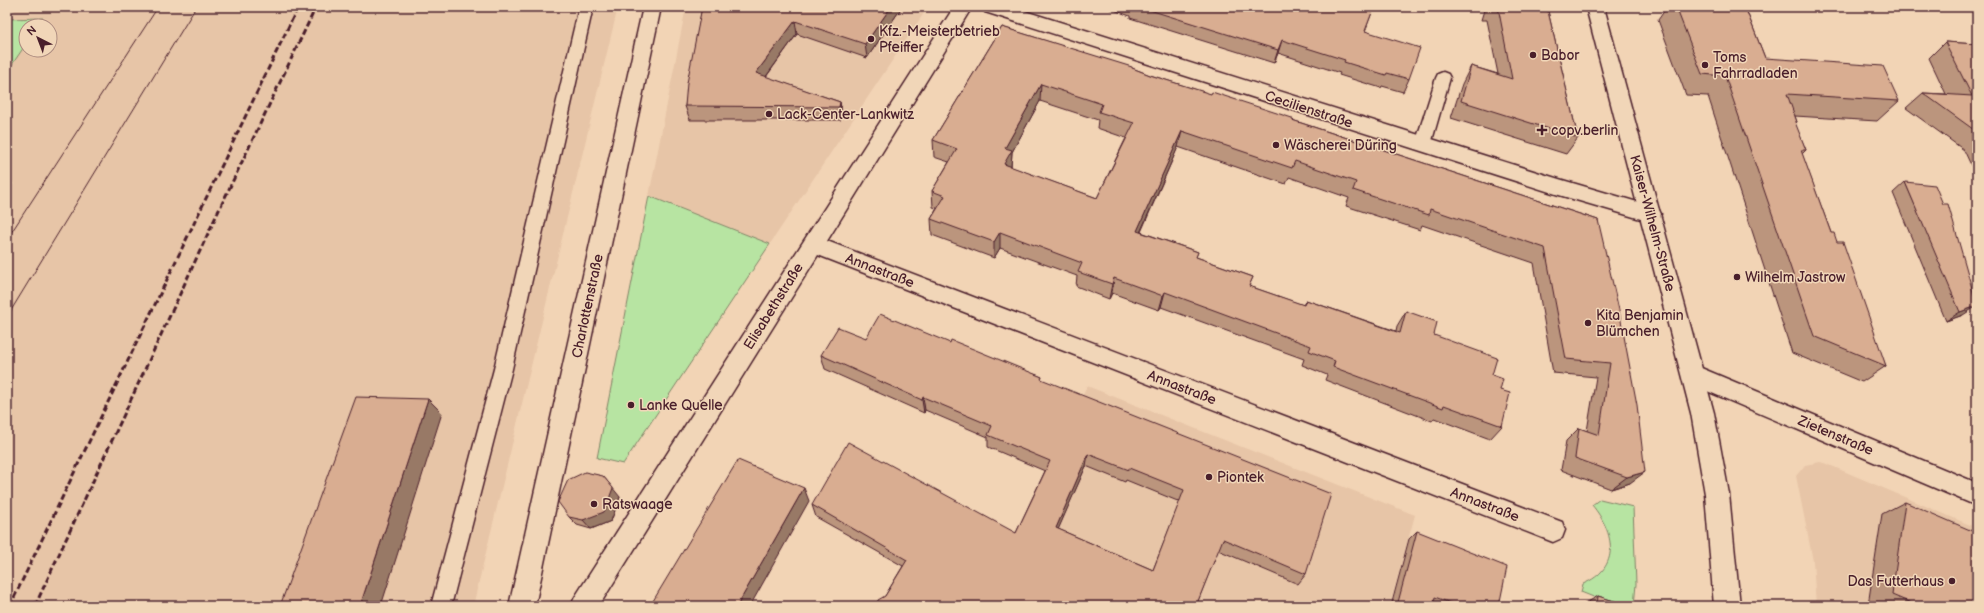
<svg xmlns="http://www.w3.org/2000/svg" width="1984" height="613" font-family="'Balsamiq Sans',sans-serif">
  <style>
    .built { fill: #e7c5a7 }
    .green { fill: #b7e4a2; stroke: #808266 }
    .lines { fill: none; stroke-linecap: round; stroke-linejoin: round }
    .service-casing { stroke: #4a1f2b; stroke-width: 3 }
    .minor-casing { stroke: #4a1f2b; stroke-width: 3 }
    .secondary-casing { stroke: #4a1f2b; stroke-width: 3 }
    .service { fill: #f1d6b8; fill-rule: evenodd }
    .minor { fill: #f1d6b8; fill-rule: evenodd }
    .secondary { fill: #f1d6b8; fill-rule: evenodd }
    .tram { stroke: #4a1f2b; stroke-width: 1 }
    .rail { stroke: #4a1f2b; stroke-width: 3; stroke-dasharray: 6 3; stroke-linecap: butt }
    .wall { fill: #bb957d; stroke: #4a1f2b; fill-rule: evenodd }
    .shaded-wall { fill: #987966; stroke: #4a1f2b }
    .building { fill: #d9ad91; stroke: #4a1f2b; fill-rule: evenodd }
    .poi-dot { fill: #4a1f2b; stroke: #f1d6b8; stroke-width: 1.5 }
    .labels { text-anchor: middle; stroke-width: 3; stroke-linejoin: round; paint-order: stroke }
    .poi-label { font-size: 14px; fill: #4a1f2b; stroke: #f1d6b8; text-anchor: start }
    .street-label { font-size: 14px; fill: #4a1f2b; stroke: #f1d6b8 }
  </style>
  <rect width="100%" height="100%" fill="#f2d4b5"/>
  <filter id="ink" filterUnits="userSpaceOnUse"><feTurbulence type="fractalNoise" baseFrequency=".025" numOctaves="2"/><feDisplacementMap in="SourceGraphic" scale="8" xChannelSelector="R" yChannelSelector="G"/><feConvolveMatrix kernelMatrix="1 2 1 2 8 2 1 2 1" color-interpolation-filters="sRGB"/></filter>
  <g filter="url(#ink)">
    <g class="built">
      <path d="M17 7H618L473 606H7V193L14 183 7 182V72L26 44V50H50V26H38L43 18 8 19Z"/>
      <path d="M686 7H928L770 244 649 196Z"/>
      <path d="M1087 386 1415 515 1390 606H1055L1053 463Z"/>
      <path d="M1820 462 1827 464 1977 528V606H1816L1813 561 1796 476 1805 465Z"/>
    </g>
    <g class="green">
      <path d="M43 18 38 26H26V44L7 72V19Z"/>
      <path d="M649 196 770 244 623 464 597 458Z"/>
      <path d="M1600 499 1633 507 1636 584 1634 606H1616L1581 592 1583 584C1621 568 1615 533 1592 505Z"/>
    </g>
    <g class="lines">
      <g class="service-casing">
        <g id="service">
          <path d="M579 7H593L512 369 451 606H431L494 369Z"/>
          <path d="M1443 72 1448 74 1450 78 1431 144 1428 148 1423 150 1418 148 1415 144 1436 78 1438 74Z"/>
        </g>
      </g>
      <g class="minor-casing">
        <g id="minor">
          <path d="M643 7H661L535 606H509Z"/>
          <path d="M954 7H972L827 241 1562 522 1565 530 1562 538 1553 542 818 255 599 606H571L575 597Z"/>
          <path d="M982 7H1012L1559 179 1651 206 1658 208 1661 214 1658 220 1651 222 1559 195 985 12Z"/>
          <path d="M1694 365 1977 483V506L1686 382 1683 375 1686 368Z"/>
        </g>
      </g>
      <g class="secondary-casing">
        <path id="secondary" d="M1586 7H1604L1714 413 1729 494 1740 606H1714L1705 494 1691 413Z"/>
      </g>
      <use href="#service" class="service"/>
      <use href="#minor" class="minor"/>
      <use href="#secondary" class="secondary"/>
      <g class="tram">
        <path d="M7 239 158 7"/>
        <path d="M7 317 196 7"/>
      </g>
      <g class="rail">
        <path d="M10 606 298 7"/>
        <path d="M35 606 218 212 316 7"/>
      </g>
    </g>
    <g class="wall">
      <path d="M702 7H902L867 58 797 34 766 77 840 102 842 115 841 120H690L685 106Z"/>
      <path d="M1106 7H1374L1365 31 1409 79 1403 92 1382 86 1381 88 1339 75 1340 73 1278 53 1274 63 1130 18V16Z"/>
      <path d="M1485 7H1547L1578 138 1566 154 1451 118 1462 84 1471 66 1498 74 1487 20H1481Z"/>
      <path d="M1667 7H1745L1765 58 1899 101 1877 121 1795 116 1797 122 1795 124 1806 150 1802 154 1831 233 1886 366 1862 382 1792 353 1708 96 1686 95 1658 20Z"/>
      <path d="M1002 27 1132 68 1150 75 1292 120 1598 220 1630 483 1611 489 1561 470 1566 441 1579 428 1587 431 1596 377 1553 373 1534 263 1422 225 1420 230 1346 206 1349 198 1289 177 1286 184 1178 147 1141 232 1198 252 1196 257 1253 277 1249 286 1303 305 1306 300 1396 331 1397 326 1406 311 1434 335 1492 375 1500 390 1502 426 1490 439 1434 418 1432 421 1325 380 1327 375 1302 365 1304 359 1161 307 1159 310 1112 293 1109 299 1076 286 1077 276 1000 248 994 258 932 235 931 219 937 208 933 207 932 191 949 162 934 157 933 140ZM1040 101 1098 120 1097 128 1126 138 1097 198 1011 167 1012 152Z"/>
      <path d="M1945 42 1977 44V178L1964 150 1906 108 1923 93 1946 94 1929 58Z"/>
      <path d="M1905 182 1963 315 1946 321 1893 193Z"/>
      <path d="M866 338 950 343 1042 377 1041 379 1306 574 1298 584 1218 550 1196 606H877L885 596 903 566 816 517 812 505 1016 533 1045 471 988 447V437L925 410 924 413 825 369 821 355ZM1086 466 1125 482 1126 480 1180 502 1153 570 1058 529Z"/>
      <path d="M1977 409V435L1974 434Z"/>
      <path d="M620 497 611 521 591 529 577 525 569 517Z"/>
      <path d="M1905 502 1977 606H1871L1868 605 1882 514Z"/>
      <path d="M1417 531 1499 606H1391L1409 539Z"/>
      <path d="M1598 596 1630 606H1581Z"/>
    </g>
    <g class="shaded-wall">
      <path d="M891 7H902L867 58 865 44Z"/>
      <path d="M795 21 797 34 759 86 756 73Z"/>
      <path d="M1282 40 1278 53 1274 63 1278 50Z"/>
      <path d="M1041 84 1040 101 1012 152 1011 167 1004 164 1005 148Z"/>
      <path d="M840 102 842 115 841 120 839 107Z"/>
      <path d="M1182 131 1178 147 1134 246 1137 231Z"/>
      <path d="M1000 232V248L994 258V242Z"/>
      <path d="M1114 278 1112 293 1109 299 1112 284Z"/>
      <path d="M1165 292 1161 307 1159 310 1163 296Z"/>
      <path d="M1977 306 1963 315 1946 321 1960 312Z"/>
      <path d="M923 397 925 410 924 413 922 400Z"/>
      <path d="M428 399 442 413 381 606H360Z"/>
      <path d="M1088 454 1086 466 1054 539 1056 528Z"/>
      <path d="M1645 472 1630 483 1611 489 1627 477Z"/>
      <path d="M603 476 620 497 611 521 591 529 583 520Z"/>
      <path d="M804 488 809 501 750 606H737Z"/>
    </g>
    <g class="building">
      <path d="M702 7H891L865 44 795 21 756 73 840 102 839 107 685 106 687 83Z"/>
      <path d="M1140 7H1374L1365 31 1420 48 1409 79 1387 73 1386 75 1344 62 1345 60 1282 40 1278 50Z"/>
      <path d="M1498 7H1547L1578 138 1461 101 1471 66 1512 79Z"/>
      <path d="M1676 7H1745L1765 58 1883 66 1899 101 1787 94 1797 122H1795L1806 150H1801L1831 233H1834L1837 242H1843L1886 366 1814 336 1725 76 1702 74Z"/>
      <path d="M1002 27 1132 67V68L1150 75 1211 94 1212 92 1292 118V120L1598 220 1619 310 1637 405 1645 472 1627 477 1575 458 1579 428 1599 435 1610 363 1566 359 1545 248 1430 209 1429 215 1353 190 1356 182 1295 161 1292 168 1182 131 1137 231 1198 252 1196 257 1253 277 1249 286 1304 305 1306 300 1400 333 1406 311 1437 322 1434 335 1497 358 1492 375 1503 379 1500 390 1510 393 1502 426 1444 405 1443 408 1333 367 1335 361 1309 351 1311 346 1165 292 1163 296 1114 278 1112 284 1078 272 1082 263 1000 232 994 242 931 219 945 196 932 191 957 149 933 140ZM1041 84 1102 104 1099 112 1134 123 1097 198 1004 164 1012 150 1005 148Z"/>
      <path d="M1945 42 1977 44V132L1923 93 1972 96Z"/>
      <path d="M1905 182 1935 185 1943 204H1948L1977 306 1960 312Z"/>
      <path d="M880 314 950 343 951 340 1042 377 1041 379 1331 494 1306 574 1223 539 1196 606H997L990 602 988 606H877L878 600 885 596 907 560 812 505 848 442 1016 533 1050 461 988 435 992 426 923 397 922 400 821 355 838 327 866 338ZM1088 454 1129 470V468L1184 490 1153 570 1056 528Z"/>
      <path d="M356 397 428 399 360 606H280Z"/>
      <path d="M738 460 804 488 737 606H650Z"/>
      <path d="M585 472 603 476 613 488 604 512 583 520 569 517 558 502 568 480Z"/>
      <path d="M1905 502 1977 533V606H1918L1892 595Z"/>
      <path d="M1417 531 1507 567 1499 606H1458L1435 597 1433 606H1397Z"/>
      <path d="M1598 596 1630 606H1597Z"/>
    </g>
  </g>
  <g class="poi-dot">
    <circle cx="871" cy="39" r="4"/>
    <circle cx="1533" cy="55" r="4"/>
    <circle cx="1705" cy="65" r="4"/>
    <circle cx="769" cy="114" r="4"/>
    <path d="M1540 124h4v4h4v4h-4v4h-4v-4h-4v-4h4z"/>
    <circle cx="1276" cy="145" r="4"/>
    <circle cx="1737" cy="277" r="4"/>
    <circle cx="1588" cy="323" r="4"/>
    <circle cx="631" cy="405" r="4"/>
    <circle cx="1209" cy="477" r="4"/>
    <circle cx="594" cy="504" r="4"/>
    <circle cx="1952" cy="581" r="4"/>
  </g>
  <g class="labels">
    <g class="poi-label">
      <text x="879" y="36">Kfz.-Meisterbetrieb<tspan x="879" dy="16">Pfeiffer</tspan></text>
      <text x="1541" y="60">Babor</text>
      <text x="1713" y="62">Toms<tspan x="1713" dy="16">Fahrradladen</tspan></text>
      <text x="777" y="119">Lack-Center-Lankwitz</text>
      <text x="1551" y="135">copv.berlin</text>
      <text x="1284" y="150">Wäscherei Düring</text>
      <text x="1745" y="282">Wilhelm Jastrow</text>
      <text x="1596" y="320">Kita Benjamin<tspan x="1596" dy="16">Blümchen</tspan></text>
      <text x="639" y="410">Lanke Quelle</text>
      <text x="1217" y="482">Piontek</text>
      <text x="602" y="509">Ratswaage</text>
      <text x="1944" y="586" text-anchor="end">Das Futterhaus</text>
    </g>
    <g class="street-label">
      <text transform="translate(1309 109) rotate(18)" y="5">Cecilienstraße</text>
      <text transform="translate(1653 223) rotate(75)" y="5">Kaiser-Wilhelm-Straße</text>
      <text transform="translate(880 270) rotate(21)" y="5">Annastraße</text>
      <text transform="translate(587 306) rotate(-78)" y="5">Charlottenstraße</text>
      <text transform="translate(773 306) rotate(-58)" y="5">Elisabethstraße</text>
      <text transform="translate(1182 387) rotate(21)" y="5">Annastraße</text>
      <text transform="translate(1836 435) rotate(23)" y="5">Zietenstraße</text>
      <text transform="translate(1485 504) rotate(21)" y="5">Annastraße</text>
    </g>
  </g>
  <rect width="1984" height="613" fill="none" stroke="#f1d6b8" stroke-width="24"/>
  <rect x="12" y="12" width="1960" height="589" fill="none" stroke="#4a1f2b" stroke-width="1.5" filter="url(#ink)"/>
  <g transform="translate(38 38) rotate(318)"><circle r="19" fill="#f1d6b8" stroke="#ae8d80"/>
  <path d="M0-3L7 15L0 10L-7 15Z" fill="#4a1f2b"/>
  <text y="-6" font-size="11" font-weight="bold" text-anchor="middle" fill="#4a1f2b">N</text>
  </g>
</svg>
